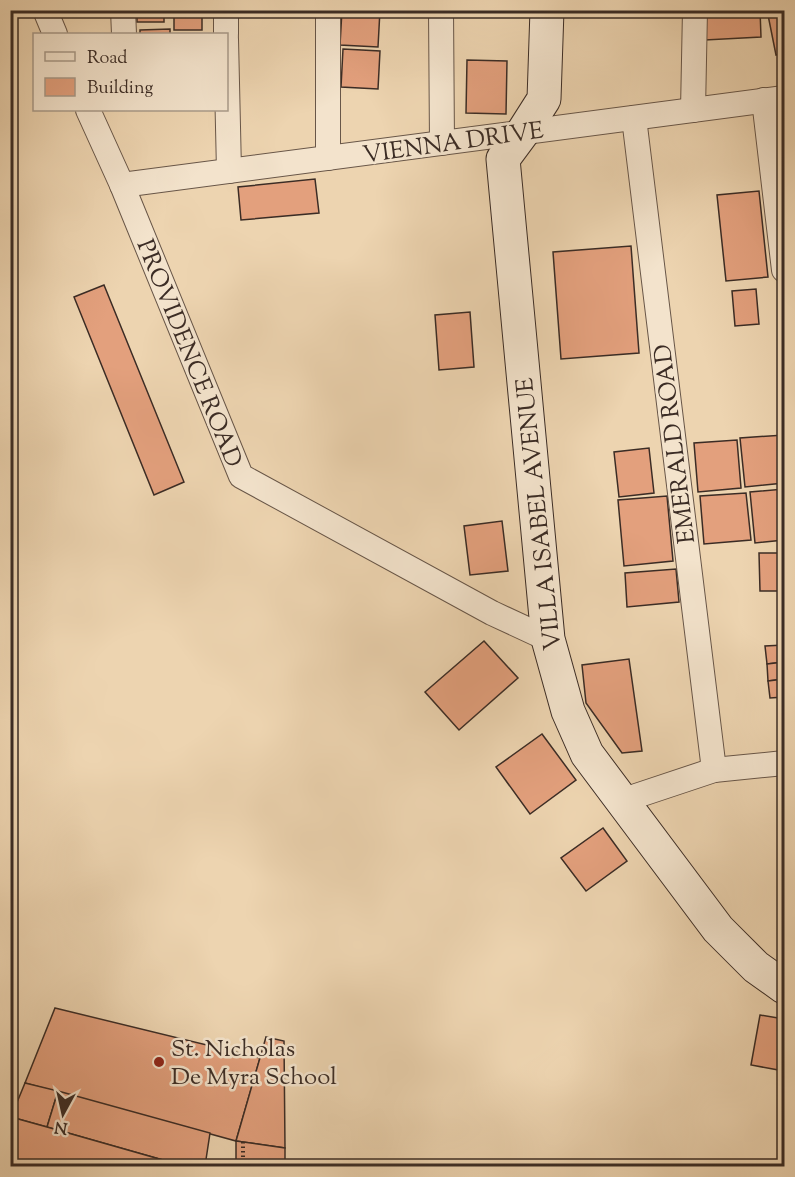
<svg xmlns="http://www.w3.org/2000/svg" width="795" height="1177" font-family="'Sorts Mill Goudy',serif">
  <style>
    .building { fill: #e3a07d; stroke: #3b2c25; stroke-width: 1.5 }
    .lines { fill: none; stroke-linecap: round; stroke-linejoin: round }
    .street-casing { stroke: #685648; stroke-width: 26 }
    .secondary-casing { stroke: #3b2c25; stroke-width: 35 }
    .path { stroke: #3b2c25; stroke-width: 4; stroke-dasharray: 1.5 3; stroke-linecap: butt }
    .street { stroke: #f3e3cc; stroke-width: 24 }
    .secondary { stroke: #f3e3cc; stroke-width: 33 }
    .poi-dot { fill: #8f2418; stroke: #f3e3cc; stroke-width: 2 }
    .labels { text-anchor: middle; stroke-width: 5; stroke-linejoin: round; paint-order: stroke }
    .street-label { font-size: 24px; fill: #3b2c25; stroke: #f3e3cc }
    .poi-label { font-size: 24px; fill: #3b2c25; stroke: #f3e3cc; text-anchor: start }
  </style>
  <rect width="100%" height="100%" fill="#edd4b0"/>
  <filter id="stains"><feTurbulence type="fractalNoise" baseFrequency=".00333" numOctaves="4"/><feColorMatrix values="0 0 0 0 .2 0 0 0 0 .09 0 0 0 0 .02 0 0 0 .5 -.17"/></filter>
  <radialGradient id="worn" r=".72"><stop offset=".6" stop-color="#630" stop-opacity="0"/><stop offset="1" stop-color="#630" stop-opacity=".3"/></radialGradient>
  <g class="building">
    <rect x="137" y="10" width="27" height="12"/>
    <rect x="174" y="10" width="28" height="20"/>
    <path d="M342 10H380L378 47 340 45Z"/>
    <path d="M704 10H760L761 37 705 40Z"/>
    <path d="M767 10H784V53L776 55Z"/>
    <path d="M170 29V34H140V30Z"/>
    <path d="M343 49 380 51 378 89 341 87Z"/>
    <path d="M467 60 507 61 506 114 466 113Z"/>
    <path d="M315 179 319 213 241 220 238 187Z"/>
    <path d="M759 191 768 277 726 281 717 195Z"/>
    <path d="M631 246 639 353 561 359 553 252Z"/>
    <path d="M104 285 184 482 154 495 74 297Z"/>
    <path d="M756 289 759 324 735 326 732 291Z"/>
    <path d="M470 312 474 367 439 370 435 315Z"/>
    <path d="M784 435V483L745 487 740 438Z"/>
    <path d="M737 440 741 488 698 492 694 443Z"/>
    <path d="M649 448 654 493 619 497 614 452Z"/>
    <path d="M784 489V540L755 543 750 492Z"/>
    <path d="M746 493 751 540 704 544 700 496Z"/>
    <path d="M667 496 673 561 624 566 618 500Z"/>
    <path d="M502 521 508 571 470 575 464 526Z"/>
    <path d="M759 553H784V591H760Z"/>
    <path d="M676 569 679 602 627 607 625 573Z"/>
    <path d="M484 641 518 678 459 730 425 692Z"/>
    <path d="M784 645V662L767 664 765 646Z"/>
    <path d="M629 659 642 751 622 753 586 703 582 665Z"/>
    <path d="M784 662V679L768 681 767 664Z"/>
    <path d="M784 679V697L770 698 768 681Z"/>
    <path d="M542 734 576 780 530 814 496 767Z"/>
    <path d="M603 828 627 861 586 891 561 858Z"/>
    <path d="M55 1008 260 1058 236 1141 25 1083Z"/>
    <path d="M760 1015 784 1019V1071L751 1065Z"/>
    <path d="M266 1037 284 1041 285 1148 236 1141Z"/>
    <path d="M25 1083 58 1091 47 1127 11 1117Z"/>
    <path d="M58 1091 210 1133 205 1166H184L47 1127Z"/>
    <path d="M11 1117 47 1127 184 1166H10Z"/>
    <path d="M236 1141 285 1148V1166H236Z"/>
  </g>
  <g class="lines">
    <g class="street-casing">
      <g id="street">
        <path d="M45 10 55 34"/>
        <path d="M123 10 124 34"/>
        <path d="M226 10V34"/>
        <path d="M441 10 442 143"/>
        <path d="M226 39 229 171"/>
        <path d="M764 100 784 270"/>
        <path d="M88 110 122 185 241 476 492 613 548 639"/>
        <path d="M693 110 695 10"/>
        <path d="M634 118 714 770"/>
        <path d="M328 158V10"/>
        <path d="M122 185 784 98"/>
        <path d="M621 801 714 770 784 763"/>
      </g>
    </g>
    <g class="secondary-casing">
      <path id="secondary" d="M547 10 544 99 523 132 503 159 548 639 568 711 587 754 718 929 756 967 784 987"/>
    </g>
    <path class="path" d="M243 1166V1142"/>
    <use href="#street" class="street"/>
    <use href="#secondary" class="secondary"/>
  </g>
  <circle class="poi-dot" cx="159" cy="1062" r="6"/>
  <g class="labels">
    <g class="street-label">
      <text transform="translate(453 142) rotate(-8)" y="8">VIENNA DRIVE</text>
      <text transform="translate(190 353) rotate(68)" y="8">PROVIDENCE ROAD</text>
      <text transform="translate(674 444) rotate(-97)" y="8">EMERALD ROAD</text>
      <text transform="translate(538 514) rotate(-96)" y="8">VILLA ISABEL AVENUE</text>
    </g>
    <g class="poi-label">
      <text x="171" y="1056">St. Nicholas<tspan x="171" dy="28">De Myra School</tspan></text>
    </g>
  </g>
  <rect width="795" height="1177" fill="none" stroke="#edd4b0" stroke-width="36"/>
  <rect x="12" y="12" width="771" height="1153" fill="none" stroke="#3b2c25" stroke-width="3"/>
  <rect x="18" y="18" width="759" height="1141" fill="none" stroke="#3b2c25" stroke-width="1.5"/>
  <rect x="33" y="33" width="195" height="78" fill="#f3e3cc" stroke="#a99a89" stroke-width="1.5"/>
  <rect x="45" y="52" width="30" height="9" fill="#f3e3cc" stroke="#a99a89" stroke-width="1.5"/>
  <text x="87" y="63" font-size="18" fill="#3b2c25">Road</text>
  <rect x="45" y="78" width="30" height="18" fill="#e3a07d" stroke="#a99a89" stroke-width="1.5"/>
  <text x="87" y="93" font-size="18" fill="#3b2c25">Building</text>
  <g transform="translate(63 1114) rotate(188)" stroke="#f3e3cc" stroke-width="4.5" paint-order="stroke">
  <path d="M0-4.5L10 22L0 15L-10 22Z" fill="#3b2c25"/>
  <text y="-9" font-size="16" font-weight="bold" text-anchor="middle" fill="#3b2c25">N</text>
  </g>
  <rect width="100%" height="100%" filter="url(#stains)"/>
  <rect width="100%" height="100%" fill="url(#worn)"/>
</svg>
